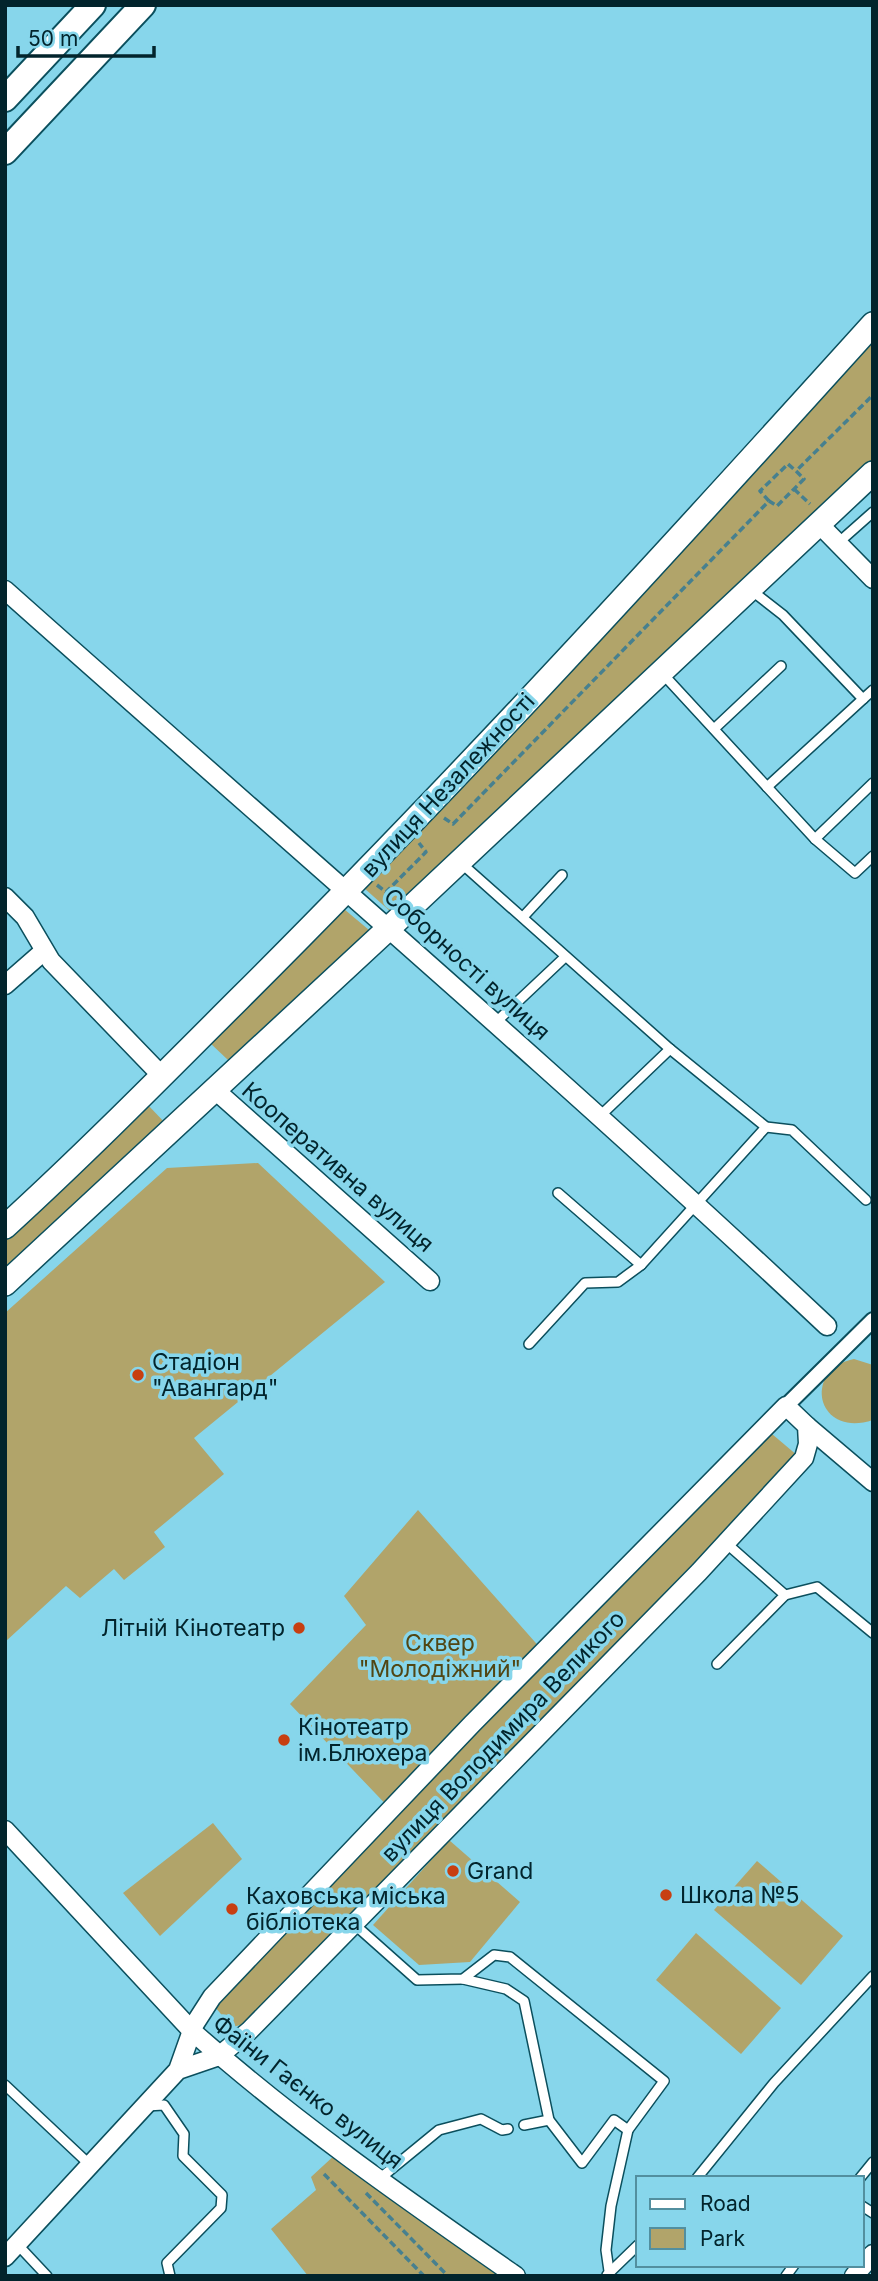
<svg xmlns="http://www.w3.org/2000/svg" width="878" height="2281" font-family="Inter,sans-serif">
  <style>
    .green { fill: #b1a46a }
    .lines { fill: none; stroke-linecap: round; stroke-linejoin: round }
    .service-casing { stroke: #0b4f5d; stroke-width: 12 }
    .pedestrian-casing { stroke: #0b4f5d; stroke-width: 18 }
    .minor-casing { stroke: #0b4f5d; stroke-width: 21 }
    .tertiary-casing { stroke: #0b4f5d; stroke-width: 26 }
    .secondary-casing { stroke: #0b4f5d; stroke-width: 28 }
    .path { stroke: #47808f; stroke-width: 3.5; stroke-dasharray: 7 3.5; stroke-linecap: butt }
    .service { stroke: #fff; stroke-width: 9 }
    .pedestrian { stroke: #fff; stroke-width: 14 }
    .minor { stroke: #fff; stroke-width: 18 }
    .tertiary { stroke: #fff; stroke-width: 23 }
    .secondary { stroke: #fff; stroke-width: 24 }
    .poi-dot { fill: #c73f11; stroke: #87d6eb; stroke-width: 2.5 }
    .labels { text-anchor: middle; stroke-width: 7; stroke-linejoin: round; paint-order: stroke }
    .street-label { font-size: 23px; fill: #02242c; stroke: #87d6eb }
    .poi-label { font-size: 23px; fill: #02242c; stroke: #87d6eb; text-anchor: start }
    .park-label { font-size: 23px; fill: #514613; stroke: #87d6eb }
  </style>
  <rect width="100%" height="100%" fill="#87d6eb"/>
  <g class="green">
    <path d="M873 336V463L391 912 364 888Z"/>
    <path d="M344 909 369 930 228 1060 209 1042Z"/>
    <path d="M147 1104 168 1126 5 1276V1235Z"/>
    <path d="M258 1163 385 1282 194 1438 224 1474 154 1532 165 1547 124 1580 114 1569 80 1598 66 1586 5 1642V1313L167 1168Z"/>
    <path d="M854 1359 873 1365V1420C816 1439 802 1369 854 1359Z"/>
    <path d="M772 1434 798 1456 245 2024 232 2027 215 2007 217 1997 396 1815 290 1704 366 1625 344 1596 418 1510 550 1659Z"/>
    <path d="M213 1823 242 1859 160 1936 123 1893Z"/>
    <path d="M449 1840 520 1902 470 1962 419 1965 373 1925Z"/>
    <path d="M757 1861 843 1936 801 1985 714 1910Z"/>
    <path d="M696 1933 781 2008 741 2054 656 1980Z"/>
    <path d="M337 2153 509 2276H308L271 2229 316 2190 311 2177Z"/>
  </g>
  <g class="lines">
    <g class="service-casing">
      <g id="service">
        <path d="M838 543 873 512"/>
        <path d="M751 590 783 615 863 699 873 690"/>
        <path d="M662 673 815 839 855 873 873 856"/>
        <path d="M714 729 781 666"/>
        <path d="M767 787 863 699"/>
        <path d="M815 839 873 783"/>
        <path d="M461 863 670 1049 766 1127 792 1130 866 1200"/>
        <path d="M523 917 562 875"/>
        <path d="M495 1023 565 957"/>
        <path d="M599 1117 670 1049"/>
        <path d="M558 1193 641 1265 766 1127"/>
        <path d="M529 1344 585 1283 618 1282 641 1265"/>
        <path d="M785 1595 817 1587 873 1633"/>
        <path d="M717 1664 785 1595 726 1543"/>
        <path d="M354 1924 417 1980 463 1979 494 1955 510 1957 664 2081 628 2130 611 2206 606 2250 609 2271"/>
        <path d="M463 1979 506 1989 524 2001 549 2120 582 2163 614 2120 628 2130"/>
        <path d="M5 2085 89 2164"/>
        <path d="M146 2106 164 2105 184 2134 183 2156 222 2195 221 2208 167 2263 170 2276"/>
        <path d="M524 2125 549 2120"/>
        <path d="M697 2178 774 2083 873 1976"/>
        <path d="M860 2178 873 2162"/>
        <path d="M378 2180 439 2130 481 2119 502 2130 508 2129"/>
        <path d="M862 2206 873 2213"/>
        <path d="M17 2244 47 2276"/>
        <path d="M607 2275 638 2245"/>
        <path d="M786 2276 794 2265"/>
      </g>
    </g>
    <g class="pedestrian-casing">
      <path id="pedestrian" d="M786 1406 873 1320"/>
    </g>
    <g class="minor-casing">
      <g id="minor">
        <path d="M819 524 873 579"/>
        <path d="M5 590C280 835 559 1074 827 1326"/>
        <path d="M5 897 25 917 51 961 162 1076"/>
        <path d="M5 985 44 951"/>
        <path d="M214 1089 430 1281"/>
        <path d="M807 1426 873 1482"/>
        <path d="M5 1830 192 2031C293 2121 404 2198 516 2276"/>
        <path d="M5 2257 178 2070 194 2025 212 1997 472 1724 786 1406 807 1426 808 1444 804 1458 699 1572 249 2031 219 2056 178 2070"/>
        <path d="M854 2276 873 2254"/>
      </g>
    </g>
    <g class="tertiary-casing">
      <g id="tertiary">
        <path d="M5 1227C86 1153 162 1076 239 999 458 781 666 553 873 324"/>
        <path d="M5 1284 389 928 873 473"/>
      </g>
    </g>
    <g class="secondary-casing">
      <g id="secondary">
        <path d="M5 99 93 5"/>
        <path d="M5 152 143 5"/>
      </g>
    </g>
    <g class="path">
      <path d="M794 489 810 504"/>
      <path d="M769 501 760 491 788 464 796 471"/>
      <path d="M444 818 453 824 769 501 777 506 804 479 796 471 873 395"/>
      <path d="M377 885 386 892 426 852 419 843"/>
      <path d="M324 2174 424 2276"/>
      <path d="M366 2193 448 2276"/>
    </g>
    <use href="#service" class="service"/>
    <use href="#pedestrian" class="pedestrian"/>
    <use href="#minor" class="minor"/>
    <use href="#tertiary" class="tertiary"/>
    <use href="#secondary" class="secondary"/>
  </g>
  <g class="poi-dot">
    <circle cx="138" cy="1375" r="7"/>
    <circle cx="299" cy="1628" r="7"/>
    <circle cx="284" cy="1740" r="7"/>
    <circle cx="453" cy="1871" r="7"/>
    <circle cx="666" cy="1895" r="7"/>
    <circle cx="232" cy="1909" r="7"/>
  </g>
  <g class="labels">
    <g class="street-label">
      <text transform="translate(448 785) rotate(-47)" y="8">вулиця Незалежності</text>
      <text transform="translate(467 964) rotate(42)" y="8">Соборності вулиця</text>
      <text transform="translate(338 1167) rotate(41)" y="8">Кооперативна вулиця</text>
      <text transform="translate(503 1736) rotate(-46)" y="8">вулиця Володимира Великого</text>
      <text transform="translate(308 2092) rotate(38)" y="8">Фаїни Гаєнко вулиця</text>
    </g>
    <g class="poi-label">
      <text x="152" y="1370">Стадіон<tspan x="152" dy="26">"Авангард"</tspan></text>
      <text x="285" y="1636" text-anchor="end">Літній Кінотеатр</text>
      <text x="298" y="1735">Кінотеатр<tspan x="298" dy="26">ім.Блюхера</tspan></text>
      <text x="467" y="1879">Grand</text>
      <text x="680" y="1903">Школа №5</text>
      <text x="246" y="1904">Каховська міська<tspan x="246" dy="26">бібліотека</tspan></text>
    </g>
    <g class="park-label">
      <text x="440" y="1651">Сквер<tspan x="440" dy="26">"Молодіжний"</tspan></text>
    </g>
  </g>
  <rect width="878" height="2281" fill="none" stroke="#02242c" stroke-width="14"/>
  <rect x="636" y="2176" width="228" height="91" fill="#87d6eb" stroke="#528f9f" stroke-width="2"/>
  <rect x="650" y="2199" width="35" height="10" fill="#ffffff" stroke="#528f9f" stroke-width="2"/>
  <text x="700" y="2211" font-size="21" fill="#02242c">Road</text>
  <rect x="650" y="2228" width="35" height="21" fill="#b1a46a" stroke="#528f9f" stroke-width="2"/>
  <text x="700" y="2246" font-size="21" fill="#02242c">Park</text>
  <path d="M18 46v10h136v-10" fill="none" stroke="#02242c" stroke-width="3.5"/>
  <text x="28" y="46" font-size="21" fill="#02242c" stroke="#87d6eb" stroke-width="5" paint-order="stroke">50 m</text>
</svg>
